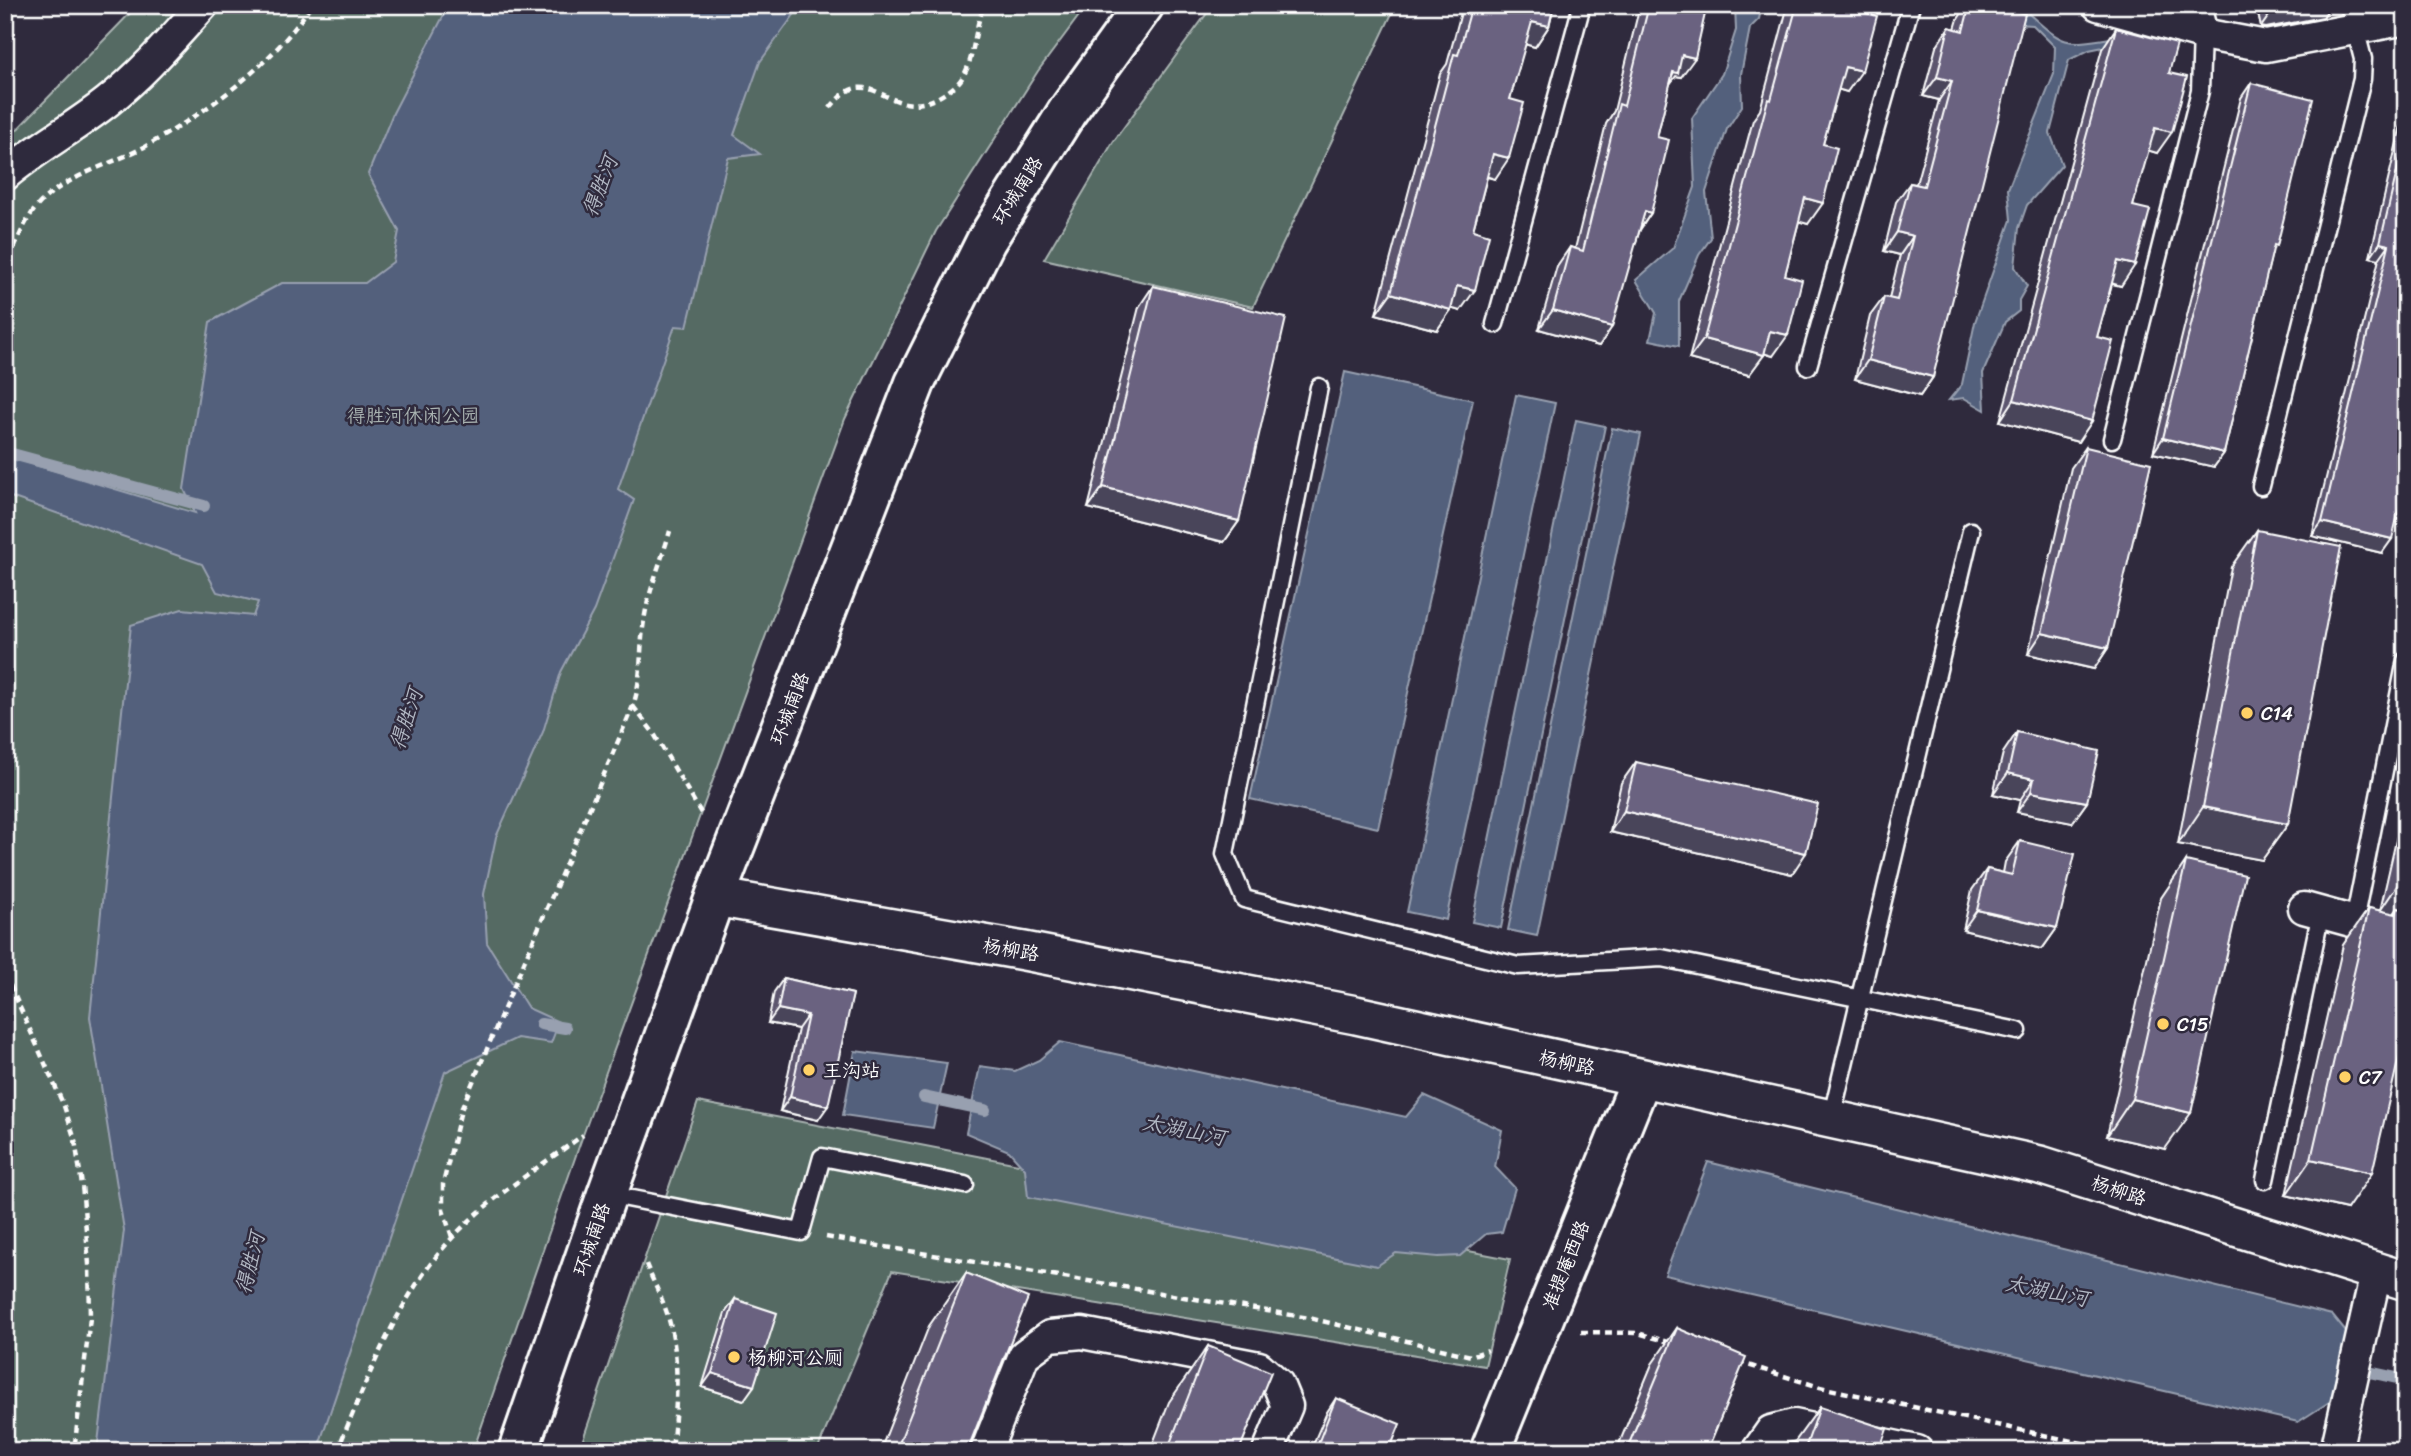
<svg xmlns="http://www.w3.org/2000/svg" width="2411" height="1456" font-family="Sriracha,'LXGW WenKai TC',sans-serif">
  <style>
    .green { fill: #556a64; stroke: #aab4b2; stroke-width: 2 }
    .water { fill: #53617c; stroke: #98a0b0; stroke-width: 2 }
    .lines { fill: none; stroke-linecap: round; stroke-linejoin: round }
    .stream { stroke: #98a0b0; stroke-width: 12 }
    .service-casing { stroke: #fff; stroke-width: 21 }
    .minor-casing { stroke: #fff; stroke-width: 35 }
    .tertiary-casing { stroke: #fff; stroke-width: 42 }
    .secondary-casing { stroke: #fff; stroke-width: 44 }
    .path { stroke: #fff; stroke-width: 4.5; stroke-dasharray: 7 5; stroke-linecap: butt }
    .service { stroke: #2f2a3d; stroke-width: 16 }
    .minor { stroke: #2f2a3d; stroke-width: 30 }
    .tertiary { stroke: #2f2a3d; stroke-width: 37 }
    .secondary { stroke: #2f2a3d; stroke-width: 38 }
    .wall { fill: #5b546e; stroke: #fff; stroke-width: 2 }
    .shaded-wall { fill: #4a455a; stroke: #fff; stroke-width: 2 }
    .building { fill: #6a6280; stroke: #fff; stroke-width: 2 }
    .poi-dot { fill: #ffd166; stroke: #2f2a3d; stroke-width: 2.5 }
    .labels { text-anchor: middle; stroke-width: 5; stroke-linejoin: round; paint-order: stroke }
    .street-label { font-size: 19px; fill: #fff; stroke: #2f2a3d }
    .park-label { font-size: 19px; fill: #aab4b2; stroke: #2f2a3d }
    .poi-label { font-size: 19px; fill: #fff; stroke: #2f2a3d; text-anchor: start }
    .water-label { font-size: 21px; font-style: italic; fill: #b2b8c4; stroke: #2f2a3d }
  </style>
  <rect width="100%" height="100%" fill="#2f2a3d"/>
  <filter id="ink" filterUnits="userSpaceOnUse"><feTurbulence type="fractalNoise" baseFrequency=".0143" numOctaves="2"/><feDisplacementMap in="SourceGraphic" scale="14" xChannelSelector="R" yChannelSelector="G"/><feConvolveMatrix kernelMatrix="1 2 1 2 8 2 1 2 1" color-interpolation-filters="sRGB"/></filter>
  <g filter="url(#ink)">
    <g class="green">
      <path d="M138 5H1087L1038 71 936 231 845 419 583 1135 473 1451H5V142Z"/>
      <path d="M1213 5H1396L1253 307 1044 259 1113 142Z"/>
      <path d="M698 1102 1510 1259 1485 1366 892 1271 817 1451H579Z"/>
    </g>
    <g class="water">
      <path d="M449 5H801L760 62 734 135 760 154 728 158 687 327 675 326 618 489 634 500 594 610 561 672 543 732 496 837 484 894 487 943 528 1008 559 1022 551 1043 517 1038 445 1072 317 1451H97L124 1230 90 1017 131 625 182 609 253 616 258 602 217 592 202 564 5 495V456L195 513 184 489 210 322 282 283H365L393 262 399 231 368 174 393 113Z"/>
      <path d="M1735 5H1762L1759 19 1750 28 1741 74 1742 106 1727 129 1706 192 1711 238 1699 255 1679 301V346L1650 340 1656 313 1636 280 1673 248 1695 187 1692 118 1722 74 1736 30Z"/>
      <path d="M2029 14C2063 44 2064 46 2110 38L2113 45 2089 50 2069 60 2050 133 2062 165 2027 205 2019 228 2015 267 2027 286 2019 300V311L2005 322 1983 373 1985 410 1964 398 1949 400 1962 384 1975 322 2011 220 2008 189 2054 74 2055 47 2033 25 2013 24 2012 17Z"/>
      <path d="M1345 372 1473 400 1378 828 1250 799Z"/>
      <path d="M1516 395 1555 403 1446 920 1407 912Z"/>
      <path d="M1576 420 1605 426 1501 928 1472 922Z"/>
      <path d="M1612 428 1641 434 1537 936 1508 930Z"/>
      <path d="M1060 1042 1406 1117 1424 1095 1502 1130 1495 1167 1515 1188 1502 1232 1486 1234 1460 1256 1438 1257 1396 1253 1377 1266 1028 1197 1025 1169 1009 1151 966 1133 980 1066 1015 1071 1039 1060Z"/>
      <path d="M855 1051 947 1063 933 1128 843 1115Z"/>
      <path d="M1708 1162 2332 1315 2350 1337 2337 1397 2298 1422 1665 1275Z"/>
    </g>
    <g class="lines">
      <g class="stream">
        <path d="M5 452 204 506"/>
        <path d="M541 1024 565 1028"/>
        <path d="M924 1097 985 1110"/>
        <path d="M2355 1369 2406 1380"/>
      </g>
      <g class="service-casing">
        <g id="service">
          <path d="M1495 324 1582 5"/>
          <path d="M1808 366 1911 5"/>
          <path d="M1319 387 1225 854 1244 899 1518 966 1662 958 2018 1031"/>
          <path d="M2112 439 2200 91 2202 34"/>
          <path d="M2261 486 2362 79 2363 59 2349 5"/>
          <path d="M2354 922 2406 660"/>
          <path d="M1831 1119 1971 531"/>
          <path d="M2265 1180 2321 912"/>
          <path d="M607 1194 801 1232 822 1157 965 1185"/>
        </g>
      </g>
      <g class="minor-casing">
        <g id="minor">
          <path d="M2098 5 2202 34 2266 46 2406 19"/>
          <path d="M2195 5 2202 34"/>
          <path d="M5 175C37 148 74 128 107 102 143 74 172 39 203 5"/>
          <path d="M2304 908 2406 936"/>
          <path d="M986 1451 1024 1355 1050 1336 1082 1333 1259 1367 1278 1384 1287 1406 1268 1451"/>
          <path d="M1757 1451 1771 1431 1794 1425 1917 1451"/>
          <path d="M2336 1451 2376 1273"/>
        </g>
      </g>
      <g class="tertiary-casing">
        <path id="tertiary" d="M715 897 1024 951 1356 1015 2040 1165 2406 1281"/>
      </g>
      <g class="secondary-casing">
        <g id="secondary">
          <path d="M518 1451 607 1194 715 897 915 383 986 241 1067 112 1144 5"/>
          <path d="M1490 1451 1641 1079"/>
        </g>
      </g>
      <g class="path">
        <path d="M830 108C870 56 886 123 937 98 946 93 957 86 962 78 976 57 973 27 985 5"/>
        <path d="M5 270C15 247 24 218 43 200 69 175 115 163 146 146 208 111 273 65 311 5"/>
        <path d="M633 706 653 732 701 813"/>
        <path d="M5 974 64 1106 75 1140 82 1185 89 1264 90 1318 74 1451"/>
        <path d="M452 1237 443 1210V1184L461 1110 633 706C643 676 639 646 645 615 650 587 662 559 670 531"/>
        <path d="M826 1237 1309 1318 1471 1356 1488 1350"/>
        <path d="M646 1264C653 1282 664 1301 669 1320 681 1363 676 1407 672 1451"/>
        <path d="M1581 1332 1638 1333 1672 1343"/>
        <path d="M1738 1362 1820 1387 2118 1451"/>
        <path d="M337 1451C368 1378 398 1296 453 1237 490 1197 540 1167 583 1135"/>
      </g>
      <use href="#service" class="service"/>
      <use href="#minor" class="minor"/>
      <use href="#tertiary" class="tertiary"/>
      <use href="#secondary" class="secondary"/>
    </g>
    <g class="wall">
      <path d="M1463 5H1554L1549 26 1535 47 1525 44 1510 99 1495 179 1487 177 1473 230 1460 311 1451 308 1437 330 1376 314 1440 74 1447 64Z"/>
      <path d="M1640 5H1707L1681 77 1676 76 1670 83 1657 137 1651 213 1640 230 1599 346 1539 329 1557 266 1570 247 1575 249 1606 124 1614 111Z"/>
      <path d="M1788 5H1861L1847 92 1838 89 1823 144 1808 224 1799 221 1785 275 1773 356 1764 353 1749 375 1689 359 1753 120 1760 110Z"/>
      <path d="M1967 5H1991L1933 377 1920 396 1855 379 1870 316 1884 297 1889 298 1900 255 1884 251 1896 202 1910 183 1916 184 1939 100 1923 96 1936 47 1949 27 1955 29 1958 19Z"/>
      <path d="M2256 5H2331L2323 17 2266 28 2261 27Z"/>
      <path d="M2116 28 2169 73 2157 153 2148 150 2133 206 2121 286 2112 284 2097 337 2078 442 2000 421 2102 49Z"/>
      <path d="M2251 83 2272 252 2224 453 2214 467 2153 453 2241 98Z"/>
      <path d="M2406 104V481L2382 553 2312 536 2379 259 2370 257Z"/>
      <path d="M1153 286 1239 521 1224 542 1088 508 1139 307Z"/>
      <path d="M2086 447 2108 648 2094 669 2028 654 2071 468Z"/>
      <path d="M2257 530 2288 824 2262 860 2178 844 2231 567Z"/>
      <path d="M2017 732 2087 802 2072 823 2017 812 2020 800 1993 794 2003 753Z"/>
      <path d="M1636 762 1792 874 1610 832 1621 783Z"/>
      <path d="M2406 796V1027L2347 1209 2286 1195 2343 945 2369 908 2380 911Z"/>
      <path d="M2020 841 2057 928 2042 949 1963 930 1972 890 1987 869 2003 873 2005 862Z"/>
      <path d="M2186 861 2165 1149 2107 1136 2161 898Z"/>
      <path d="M784 978 853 994 818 1120 780 1111 798 1029 768 1023 774 992Z"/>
      <path d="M966 1273 967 1451H880L929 1326Z"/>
      <path d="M735 1299 744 1400 702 1387 725 1313Z"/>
      <path d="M1677 1328 1707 1451H1616L1652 1364Z"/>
      <path d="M1208 1346 1239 1451H1150L1169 1402Z"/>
      <path d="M1336 1398 1389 1451H1310L1327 1412Z"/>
      <path d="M1820 1407 1879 1451H1792L1794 1443Z"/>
    </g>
    <g class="shaded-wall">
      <path d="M2320 5H2331L2323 17 2266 28 2261 27 2271 13Z"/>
      <path d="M1532 22 1549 26 1535 47 1517 42Z"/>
      <path d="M1682 55 1695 58 1681 77 1676 76 1664 92Z"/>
      <path d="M1845 67 1862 71 1847 92 1830 87Z"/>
      <path d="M1937 77 1952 81 1939 100 1923 96Z"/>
      <path d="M2155 128 2172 132 2157 153 2140 148Z"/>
      <path d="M1493 154 1509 158 1495 179 1479 174Z"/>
      <path d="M1805 198 1823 203 1808 224 1790 219Z"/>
      <path d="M1645 211 1651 213 1638 232Z"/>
      <path d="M1897 232 1913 236 1900 255 1884 251Z"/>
      <path d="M2380 243 2389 245 2379 259 2370 257Z"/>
      <path d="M2118 261 2135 265 2121 286 2104 281Z"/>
      <path d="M1457 286 1475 290 1460 311 1443 306Z"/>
      <path d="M1391 293 1451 310 1437 330 1376 314Z"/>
      <path d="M1553 310 1612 327 1599 346 1539 329Z"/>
      <path d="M1770 331 1788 335 1773 356 1756 351Z"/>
      <path d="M1704 339 1764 355 1749 375 1689 359Z"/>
      <path d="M1868 360 1933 377 1920 396 1855 379Z"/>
      <path d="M2014 400 2092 421 2078 442 2000 421Z"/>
      <path d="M2163 438 2224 453 2214 467 2153 453Z"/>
      <path d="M1103 487 1239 521 1224 542 1088 508Z"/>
      <path d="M2322 522 2392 539 2382 553 2312 536Z"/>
      <path d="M2042 633 2108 648 2094 669 2028 654Z"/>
      <path d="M2008 773 2034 779 2020 800 1993 794Z"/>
      <path d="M2031 792 2087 802 2072 823 2017 812Z"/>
      <path d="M2203 807 2288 824 2262 860 2178 844Z"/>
      <path d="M1624 811 1806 853 1792 874 1610 832Z"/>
      <path d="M2405 874 2406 918 2398 908 2393 915 2380 911Z"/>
      <path d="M1977 910 2057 928 2042 949 1963 930Z"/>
      <path d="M778 1009 808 1015 798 1029 768 1023Z"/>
      <path d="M790 1097 828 1106 818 1120 780 1111Z"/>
      <path d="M2132 1099 2191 1113 2165 1149 2107 1136Z"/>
      <path d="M2311 1159 2372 1173 2347 1209 2286 1195Z"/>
      <path d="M712 1373 754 1386 744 1400 702 1387Z"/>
    </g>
    <g class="building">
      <path d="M1472 5H1554L1549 26 1532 22 1510 99 1524 103 1509 158 1493 154 1473 230 1489 235 1475 290 1457 286 1451 310 1391 293 1454 54 1458 55Z"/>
      <path d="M1649 5H1707L1695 58 1682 55 1678 73 1673 72 1657 137 1669 140 1651 213 1645 211 1612 327 1553 310 1570 247 1583 251 1619 104 1624 106Z"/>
      <path d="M1797 5H1861L1859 11 1877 16 1862 71 1845 67 1823 144 1837 148 1823 203 1805 198 1785 275 1802 280 1788 335 1770 331 1764 355 1704 339 1768 99 1771 100Z"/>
      <path d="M1970 5H1991L2025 14 1933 377 1868 360 1884 297 1897 300 1913 236 1897 232 1910 183 1924 186 1952 81 1937 77 1949 27 1963 31Z"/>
      <path d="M2269 5H2320L2276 14 2271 13Z"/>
      <path d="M2116 28 2177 44 2169 73 2187 77 2172 132 2155 128 2133 206 2150 210 2135 265 2118 261 2097 337 2113 341 2092 421 2014 400Z"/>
      <path d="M2251 83 2313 99 2277 246 2274 245 2224 453 2163 438Z"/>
      <path d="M2406 133V481L2392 539 2322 522 2389 245 2380 243Z"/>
      <path d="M1153 286 1286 318 1239 521 1103 487Z"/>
      <path d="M2086 447 2151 463 2108 648 2042 633Z"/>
      <path d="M2257 530 2341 547 2288 824 2203 807Z"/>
      <path d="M2017 732 2099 751 2087 802 2031 792 2034 779 2008 773Z"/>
      <path d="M1636 762 1818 804 1806 853 1624 811Z"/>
      <path d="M2020 841 2075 854 2057 928 1977 910 1987 869 2012 875Z"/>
      <path d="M2186 861 2245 875 2191 1113 2132 1099Z"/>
      <path d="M2369 908 2396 914 2398 908 2406 910V1027L2372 1173 2311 1159Z"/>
      <path d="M784 978 853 994 828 1106 790 1097 808 1015 778 1009Z"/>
      <path d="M966 1273 1028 1298 967 1451H896Z"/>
      <path d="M735 1299 777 1313 754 1386 712 1373Z"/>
      <path d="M1677 1328 1746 1357 1707 1451H1626Z"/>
      <path d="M1208 1346 1271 1372 1239 1451H1167Z"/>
      <path d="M1336 1398 1400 1424 1389 1451H1315Z"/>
      <path d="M1820 1407 1887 1429 1879 1451H1804Z"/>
    </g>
  </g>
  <g class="poi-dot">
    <circle cx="2247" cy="713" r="7"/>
    <circle cx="2163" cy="1024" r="7"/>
    <circle cx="809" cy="1070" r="7"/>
    <circle cx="2345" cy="1077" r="7"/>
    <circle cx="734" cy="1357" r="7"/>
  </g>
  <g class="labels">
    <g class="street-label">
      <text transform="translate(1017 190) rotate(-58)" y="7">环城南路</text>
      <text transform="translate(789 708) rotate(-69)" y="7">环城南路</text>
      <text transform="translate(1011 949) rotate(10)" y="7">杨柳路</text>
      <text transform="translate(1567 1062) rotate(12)" y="7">杨柳路</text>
      <text transform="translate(2119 1190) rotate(18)" y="7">杨柳路</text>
      <text transform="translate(591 1239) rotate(-71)" y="7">环城南路</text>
      <text transform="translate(1565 1265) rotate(-68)" y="7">准提庵西路</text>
    </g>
    <g class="park-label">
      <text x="413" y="422">得胜河休闲公园</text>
    </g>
    <g class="poi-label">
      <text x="2261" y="720">C14</text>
      <text x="2177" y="1031">C15</text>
      <text x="823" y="1077">王沟站</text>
      <text x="2359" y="1084">C7</text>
      <text x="748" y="1364">杨柳河公厕</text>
    </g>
    <g class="water-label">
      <text transform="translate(600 186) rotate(-69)" y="7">得胜河</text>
      <text transform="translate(406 719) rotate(-72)" y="7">得胜河</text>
      <text transform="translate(1184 1130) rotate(11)" y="7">太湖山河</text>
      <text transform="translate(250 1263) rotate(-76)" y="7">得胜河</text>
      <text transform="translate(2047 1291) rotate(11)" y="7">太湖山河</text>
    </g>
  </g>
  <rect width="2411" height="1456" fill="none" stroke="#2f2a3d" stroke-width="28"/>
  <rect x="14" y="14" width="2383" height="1428" fill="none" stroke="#fff" stroke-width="2.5" filter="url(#ink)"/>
</svg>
